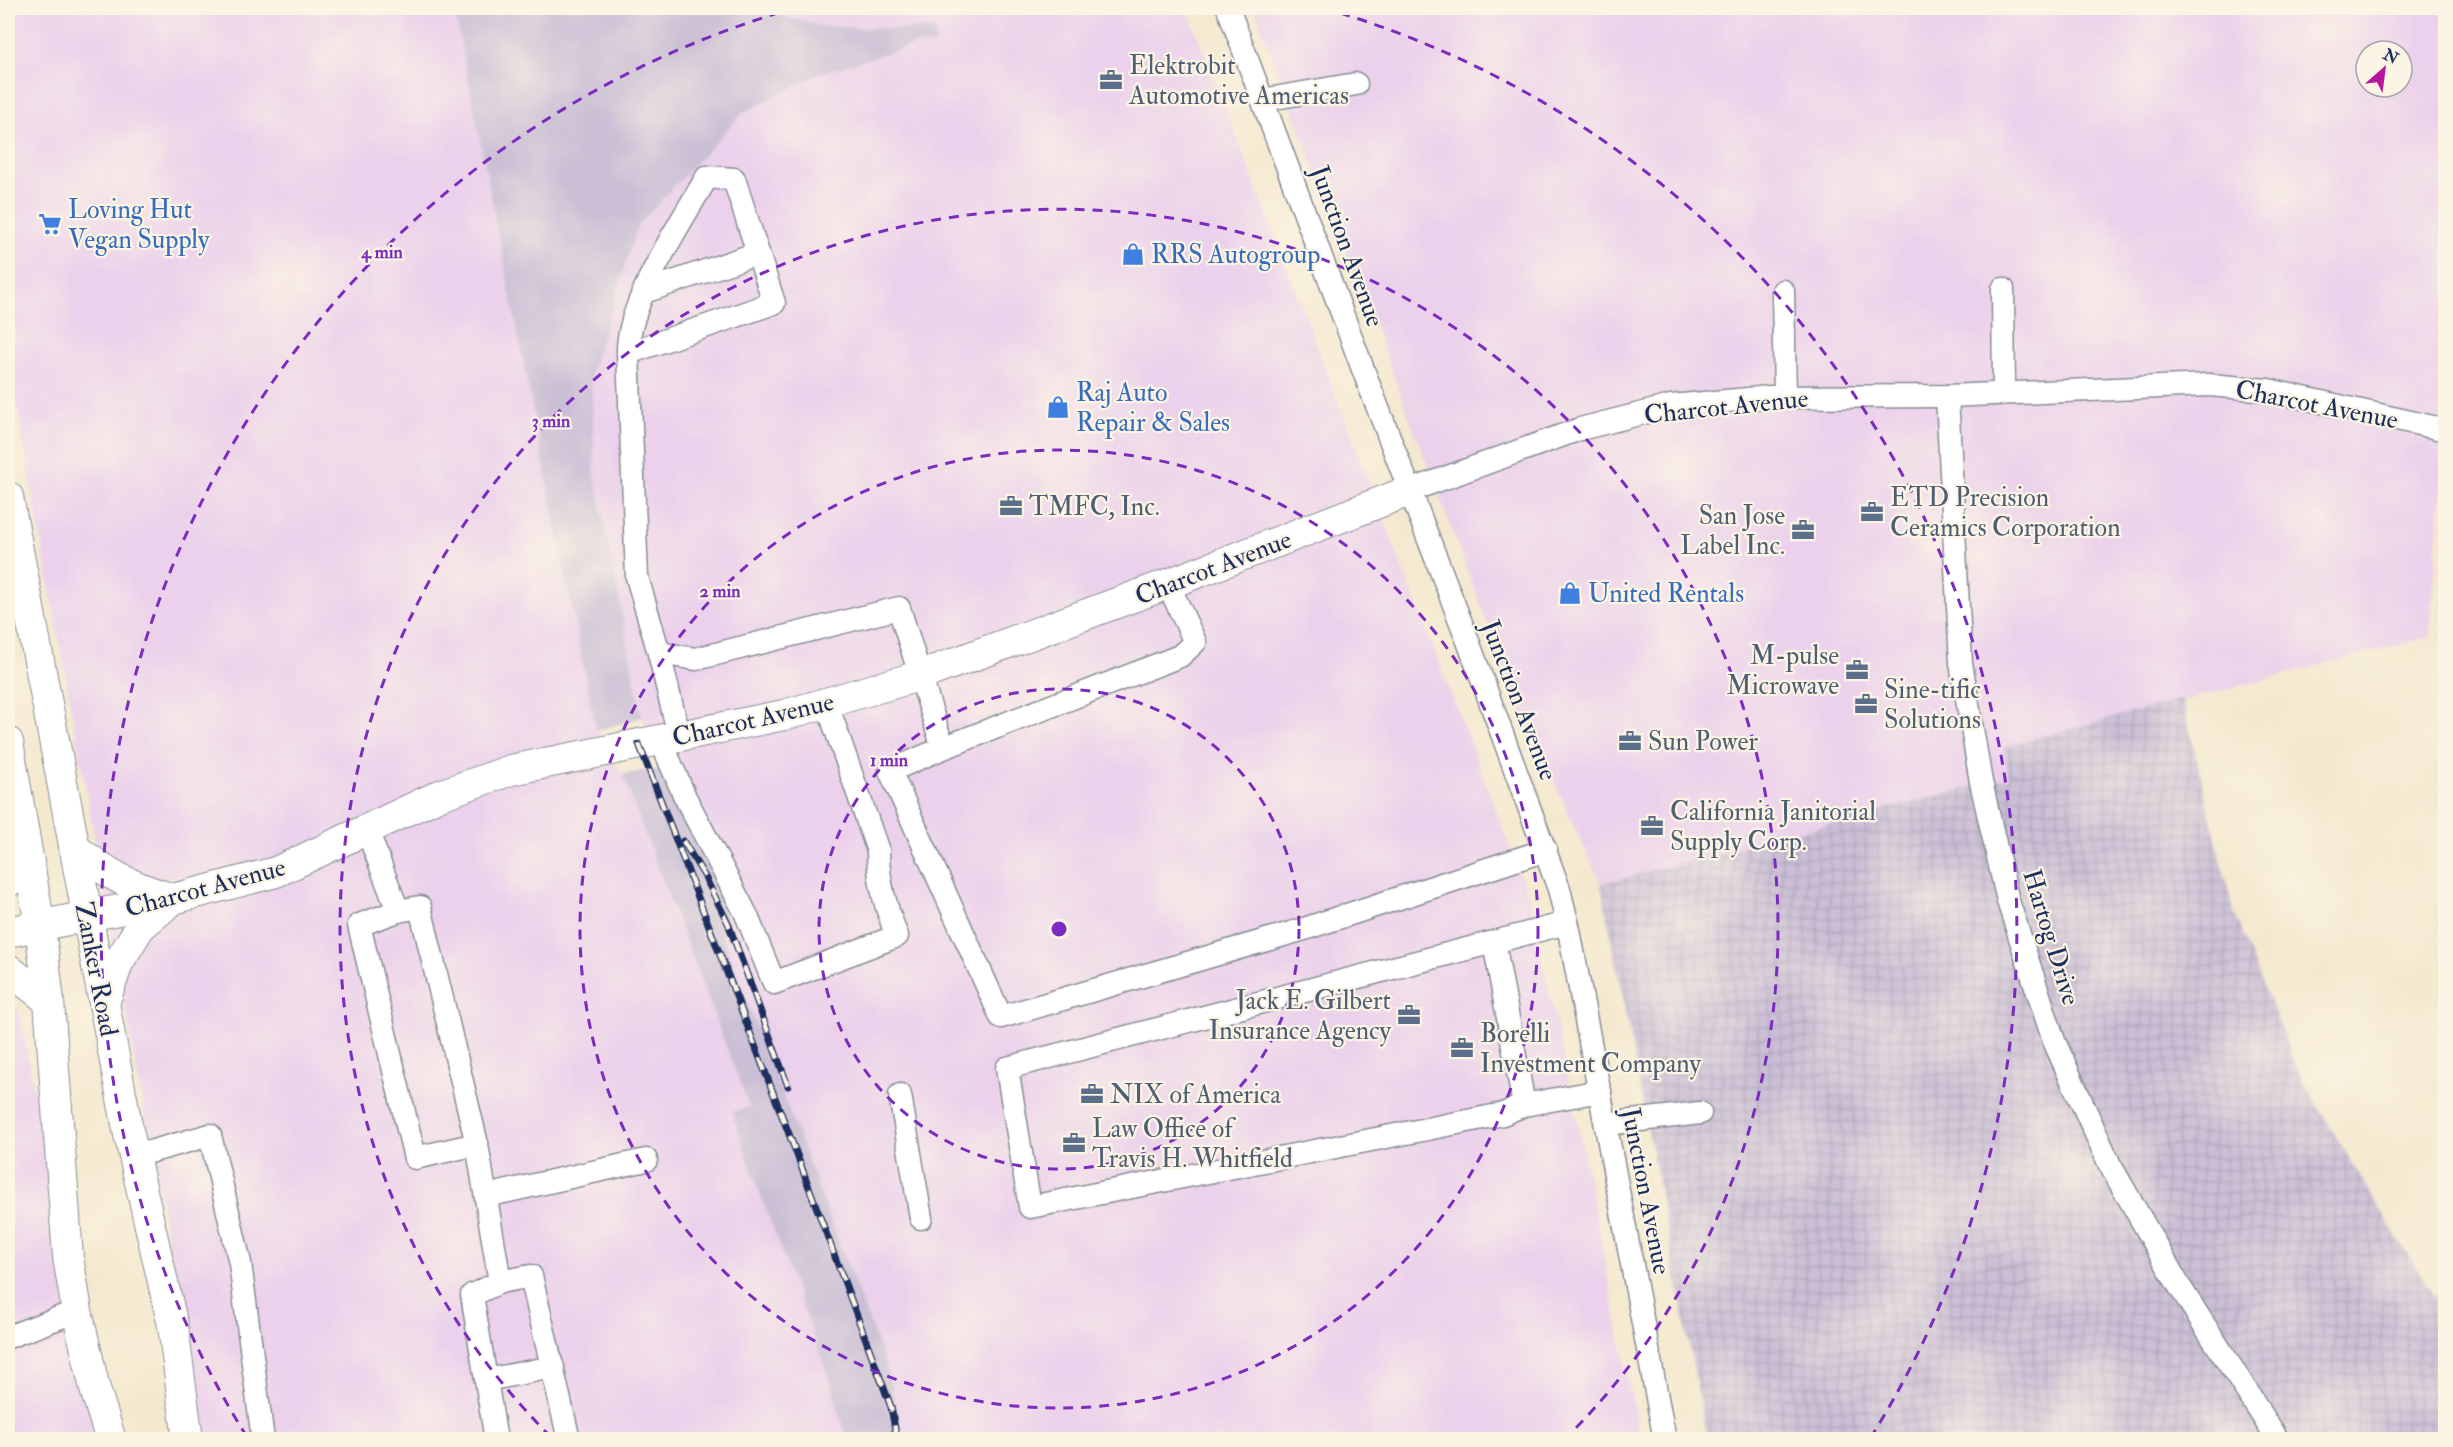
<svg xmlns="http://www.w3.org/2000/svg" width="2453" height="1447" font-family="'IM FELL Double Pica',serif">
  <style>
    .built { fill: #ebd1eb; fill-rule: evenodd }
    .industrial { fill: url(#industrial-grid) }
    .railway { fill: #cbbfd5 }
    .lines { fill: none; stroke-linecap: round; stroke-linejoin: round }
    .minor-casing { stroke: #888c96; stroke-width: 25 }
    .major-casing { stroke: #888c96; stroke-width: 32 }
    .minor { stroke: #fff; stroke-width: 22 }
    .major { stroke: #fff; stroke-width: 30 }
    .rail-casing { stroke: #1b2f5e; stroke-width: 7 }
    .rail { stroke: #fcf5e5; stroke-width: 4.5; stroke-dasharray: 14; stroke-linecap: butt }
    .ring { fill: none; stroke: #7b2cbf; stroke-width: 3; stroke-dasharray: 10 8 }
    .labels { text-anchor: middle; stroke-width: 4.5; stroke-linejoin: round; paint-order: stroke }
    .service-label { font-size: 26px; fill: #4e5e75; stroke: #fcf5e5; text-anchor: start }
    .shop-label { font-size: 26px; fill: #366cbe; stroke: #fcf5e5; text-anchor: start }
    .street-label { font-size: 26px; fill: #1b2f5e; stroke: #fcf5e5 }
    .centre { fill: #7b2cbf; stroke: #fcf5e5; stroke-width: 3 }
    .ring-label { font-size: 18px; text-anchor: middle; font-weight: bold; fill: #7b2cbf; stroke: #fcf5e5; stroke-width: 4.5; stroke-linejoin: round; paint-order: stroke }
  </style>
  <defs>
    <pattern id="industrial-grid" width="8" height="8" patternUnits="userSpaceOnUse" patternTransform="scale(1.5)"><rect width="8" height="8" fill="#cbbfd5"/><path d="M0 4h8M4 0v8" fill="none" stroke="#aea4b9"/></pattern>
  </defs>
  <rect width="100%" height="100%" fill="#fcf5e5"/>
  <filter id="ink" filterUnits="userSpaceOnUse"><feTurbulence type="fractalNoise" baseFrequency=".0167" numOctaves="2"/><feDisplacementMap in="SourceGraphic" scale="12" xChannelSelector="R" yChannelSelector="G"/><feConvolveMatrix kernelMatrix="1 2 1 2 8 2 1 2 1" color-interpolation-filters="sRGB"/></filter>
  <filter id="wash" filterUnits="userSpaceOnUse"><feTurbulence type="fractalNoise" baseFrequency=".008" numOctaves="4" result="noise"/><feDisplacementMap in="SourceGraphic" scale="24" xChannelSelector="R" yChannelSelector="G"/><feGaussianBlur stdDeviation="1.35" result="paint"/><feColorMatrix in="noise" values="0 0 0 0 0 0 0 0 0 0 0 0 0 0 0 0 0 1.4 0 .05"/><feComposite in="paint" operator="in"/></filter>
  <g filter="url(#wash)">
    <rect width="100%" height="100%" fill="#f4e9cf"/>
    <g class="built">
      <path d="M8 8H454L596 731 622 774 749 1108 732 1112 757 1186 828 1375 847 1439H203L8 357Z"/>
      <path d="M750 8H1187L1529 896 1579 1130 1640 1439H902L888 1371 718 925 732 910 694 841 666 768 642 717 595 474 591 373 638 225 743 113 821 73 918 44H935V30L821 26Z"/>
      <path d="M1254 8H1752L1753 10 1843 8H2445L2446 436 2430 637 2004 747 2009 777 1601 884 1517 702ZM2366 51H2402V87H2366Z"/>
      <path d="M8 992 13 997 20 1017 106 1439H8Z"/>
    </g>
    <path class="industrial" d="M2182 699 2234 913 2300 1076 2394 1233 2445 1312V1439H1707L1601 884 2009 777 2004 747Z"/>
    <g class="railway">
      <path d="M454 8H750L821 26 936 30 935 44H918L821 73 743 113 638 225 591 373 595 474 642 717 596 731Z"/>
      <path d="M666 768 694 841 732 910 718 925 888 1371 902 1439H847L828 1375 757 1186 732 1112 749 1107 622 774Z"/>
    </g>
  </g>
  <g filter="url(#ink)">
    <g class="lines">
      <g class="minor-casing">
        <g id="minor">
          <path d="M1228 8 1364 372 1468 641 1559 889 1569 930 1665 1440"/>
          <path d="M1263 100 1356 84"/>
          <path d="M2003 289 2004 393"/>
          <path d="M1783 291 1785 397"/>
          <path d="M644 292 758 253"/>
          <path d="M628 353 774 303 734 179 707 177C682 221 626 304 628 353L637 577 659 653 696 659 899 608 943 748"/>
          <path d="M1947 396 1961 663 1981 782 2008 901 2054 1041 2110 1165 2178 1284 2278 1440"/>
          <path d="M1409 491 1580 429 1671 406 1770 397 1947 396 2209 385 2268 390 2446 430"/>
          <path d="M1168 584 1195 642 1180 656 943 748 890 771 1001 1017 1301 930 1546 850"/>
          <path d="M659 653 679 736"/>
          <path d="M661 741 685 797 746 914 774 983 897 936C886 908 878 882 878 851L827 704"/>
          <path d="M367 830 398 911 359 925 415 1158 477 1144 500 1282"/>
          <path d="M398 911 420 907 477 1144"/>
          <path d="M1567 923 1007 1068 1030 1207 1503 1114 1524 1105 1600 1091"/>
          <path d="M1494 942 1524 1105"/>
          <path d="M900 1095 921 1218"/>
          <path d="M1606 1124 1700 1113"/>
          <path d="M135 1156 210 1135 240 1263 263 1440"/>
          <path d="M486 1196 646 1160"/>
          <path d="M8 1337 77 1311"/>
          <path d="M486 1380 553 1367"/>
          <path d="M496 1440 472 1295 500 1282 531 1276 569 1440"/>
        </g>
      </g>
      <g class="major-casing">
        <g id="major">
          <path d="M8 497 128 1130 173 1326 188 1440"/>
          <path d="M8 742 40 926 49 1001 68 1257 77 1311 95 1389 111 1440"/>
          <path d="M74 848C108 874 129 886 170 898"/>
          <path d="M8 882 25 846"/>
          <path d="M8 932 173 899 276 872 440 795 511 770 784 715 919 676 1168 584 1409 491"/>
          <path d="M8 969 49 1001"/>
          <path d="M104 1004 118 963 140 927 171 901"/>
        </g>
      </g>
      <use href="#minor" class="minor"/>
      <use href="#major" class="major"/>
      <g class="rail-casing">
        <g id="rail">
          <path d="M639 744 794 1147 891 1407 897 1440"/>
          <path d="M683 841 705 877 728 923 788 1086"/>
        </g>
      </g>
      <use href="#rail" class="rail"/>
    </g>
  </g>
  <g class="ring">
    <circle cx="1059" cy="929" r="240"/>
    <circle cx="1059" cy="929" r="479"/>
    <path d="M551 1437A719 719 0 1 1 1567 1437"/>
    <path d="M247 1437A958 958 0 0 1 795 8M1323 8A958 958 0 0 1 1871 1437"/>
  </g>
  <defs>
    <g id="office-bare" transform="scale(1.8)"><path d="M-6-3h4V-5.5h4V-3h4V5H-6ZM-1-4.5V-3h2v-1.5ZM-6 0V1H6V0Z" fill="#5c6f8a" stroke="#fcf5e5" stroke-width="2.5" paint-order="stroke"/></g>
    <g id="supermarket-bare" transform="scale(1.8)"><path d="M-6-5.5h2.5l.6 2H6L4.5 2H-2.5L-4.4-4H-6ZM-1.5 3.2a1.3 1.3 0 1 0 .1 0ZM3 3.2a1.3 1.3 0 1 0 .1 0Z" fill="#3f7fe0" stroke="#fcf5e5" stroke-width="2.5" paint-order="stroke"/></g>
    <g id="shop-bare" transform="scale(1.8)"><path d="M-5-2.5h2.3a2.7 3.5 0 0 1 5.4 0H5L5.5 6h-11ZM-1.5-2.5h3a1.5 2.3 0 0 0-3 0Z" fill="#3f7fe0" stroke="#fcf5e5" stroke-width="2.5" paint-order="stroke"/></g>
  </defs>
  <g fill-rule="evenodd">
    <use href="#office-bare" x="1111" y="80"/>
    <use href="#supermarket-bare" x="50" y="224"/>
    <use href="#shop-bare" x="1133" y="254"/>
    <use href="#shop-bare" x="1058" y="407"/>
    <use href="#office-bare" x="1011" y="506"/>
    <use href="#office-bare" x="1872" y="512"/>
    <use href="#office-bare" x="1803" y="530"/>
    <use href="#shop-bare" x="1570" y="593"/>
    <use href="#office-bare" x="1857" y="670"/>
    <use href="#office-bare" x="1866" y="704"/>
    <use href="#office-bare" x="1630" y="741"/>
    <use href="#office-bare" x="1652" y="826"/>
    <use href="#office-bare" x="1409" y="1015"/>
    <use href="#office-bare" x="1462" y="1048"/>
    <use href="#office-bare" x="1092" y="1094"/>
    <use href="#office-bare" x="1074" y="1143"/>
  </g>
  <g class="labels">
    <g class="service-label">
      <text x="1129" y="74">Elektrobit<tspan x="1129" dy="30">Automotive Americas</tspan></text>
      <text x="1890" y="506">ETD Precision<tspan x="1890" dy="30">Ceramics Corporation</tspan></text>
      <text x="1029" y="515">TMFC, Inc.</text>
      <text x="1785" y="524" text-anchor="end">San Jose<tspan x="1785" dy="30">Label Inc.</tspan></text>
      <text x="1839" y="664" text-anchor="end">M-pulse<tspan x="1839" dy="30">Microwave</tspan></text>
      <text x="1884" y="698">Sine-tific<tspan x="1884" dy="30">Solutions</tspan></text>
      <text x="1648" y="750">Sun Power</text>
      <text x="1670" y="820">California Janitorial<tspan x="1670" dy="30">Supply Corp.</tspan></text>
      <text x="1391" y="1009" text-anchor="end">Jack E. Gilbert<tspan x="1391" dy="30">Insurance Agency</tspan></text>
      <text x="1480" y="1042">Borelli<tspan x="1480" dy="30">Investment Company</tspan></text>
      <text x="1110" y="1103">NIX of America</text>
      <text x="1092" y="1137">Law Office of<tspan x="1092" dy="30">Travis H. Whitfield</tspan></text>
    </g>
    <g class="shop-label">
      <text x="68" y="218">Loving Hut<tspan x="68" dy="30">Vegan Supply</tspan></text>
      <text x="1151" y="263">RRS Autogroup</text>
      <text x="1076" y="401">Raj Auto<tspan x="1076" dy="30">Repair &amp; Sales</tspan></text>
      <text x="1588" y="602">United Rentals</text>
    </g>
    <g class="street-label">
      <text transform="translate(1348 246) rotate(70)" y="9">Junction Avenue</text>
      <text transform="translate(2317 404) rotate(11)" y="9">Charcot Avenue</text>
      <text transform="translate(1726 406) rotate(-6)" y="9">Charcot Avenue</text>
      <text transform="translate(1213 567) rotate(-21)" y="9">Charcot Avenue</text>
      <text transform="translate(1520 700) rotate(69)" y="9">Junction Avenue</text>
      <text transform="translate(753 719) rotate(-13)" y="9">Charcot Avenue</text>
      <text transform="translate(205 887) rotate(-15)" y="9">Charcot Avenue</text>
      <text transform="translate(2052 937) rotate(73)" y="9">Hartog Drive</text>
      <text transform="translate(97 969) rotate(79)" y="9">Zanker Road</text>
      <text transform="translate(1647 1191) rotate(79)" y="9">Junction Avenue</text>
    </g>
  </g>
  <circle cx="1059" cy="929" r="9" class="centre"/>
  <g class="ring-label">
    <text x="382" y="258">4 min</text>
    <text x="551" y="427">3 min</text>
    <text x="720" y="597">2 min</text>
    <text x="889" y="766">1 min</text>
  </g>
  <rect width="2453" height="1447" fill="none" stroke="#fcf5e5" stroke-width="30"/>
  <g transform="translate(2384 69) rotate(28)"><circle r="28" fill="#fcf5e5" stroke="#a2a6af" stroke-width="1.5"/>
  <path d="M0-4.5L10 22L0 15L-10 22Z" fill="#b5179e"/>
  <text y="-9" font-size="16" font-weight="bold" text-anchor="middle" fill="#1b2f5e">N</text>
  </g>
</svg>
